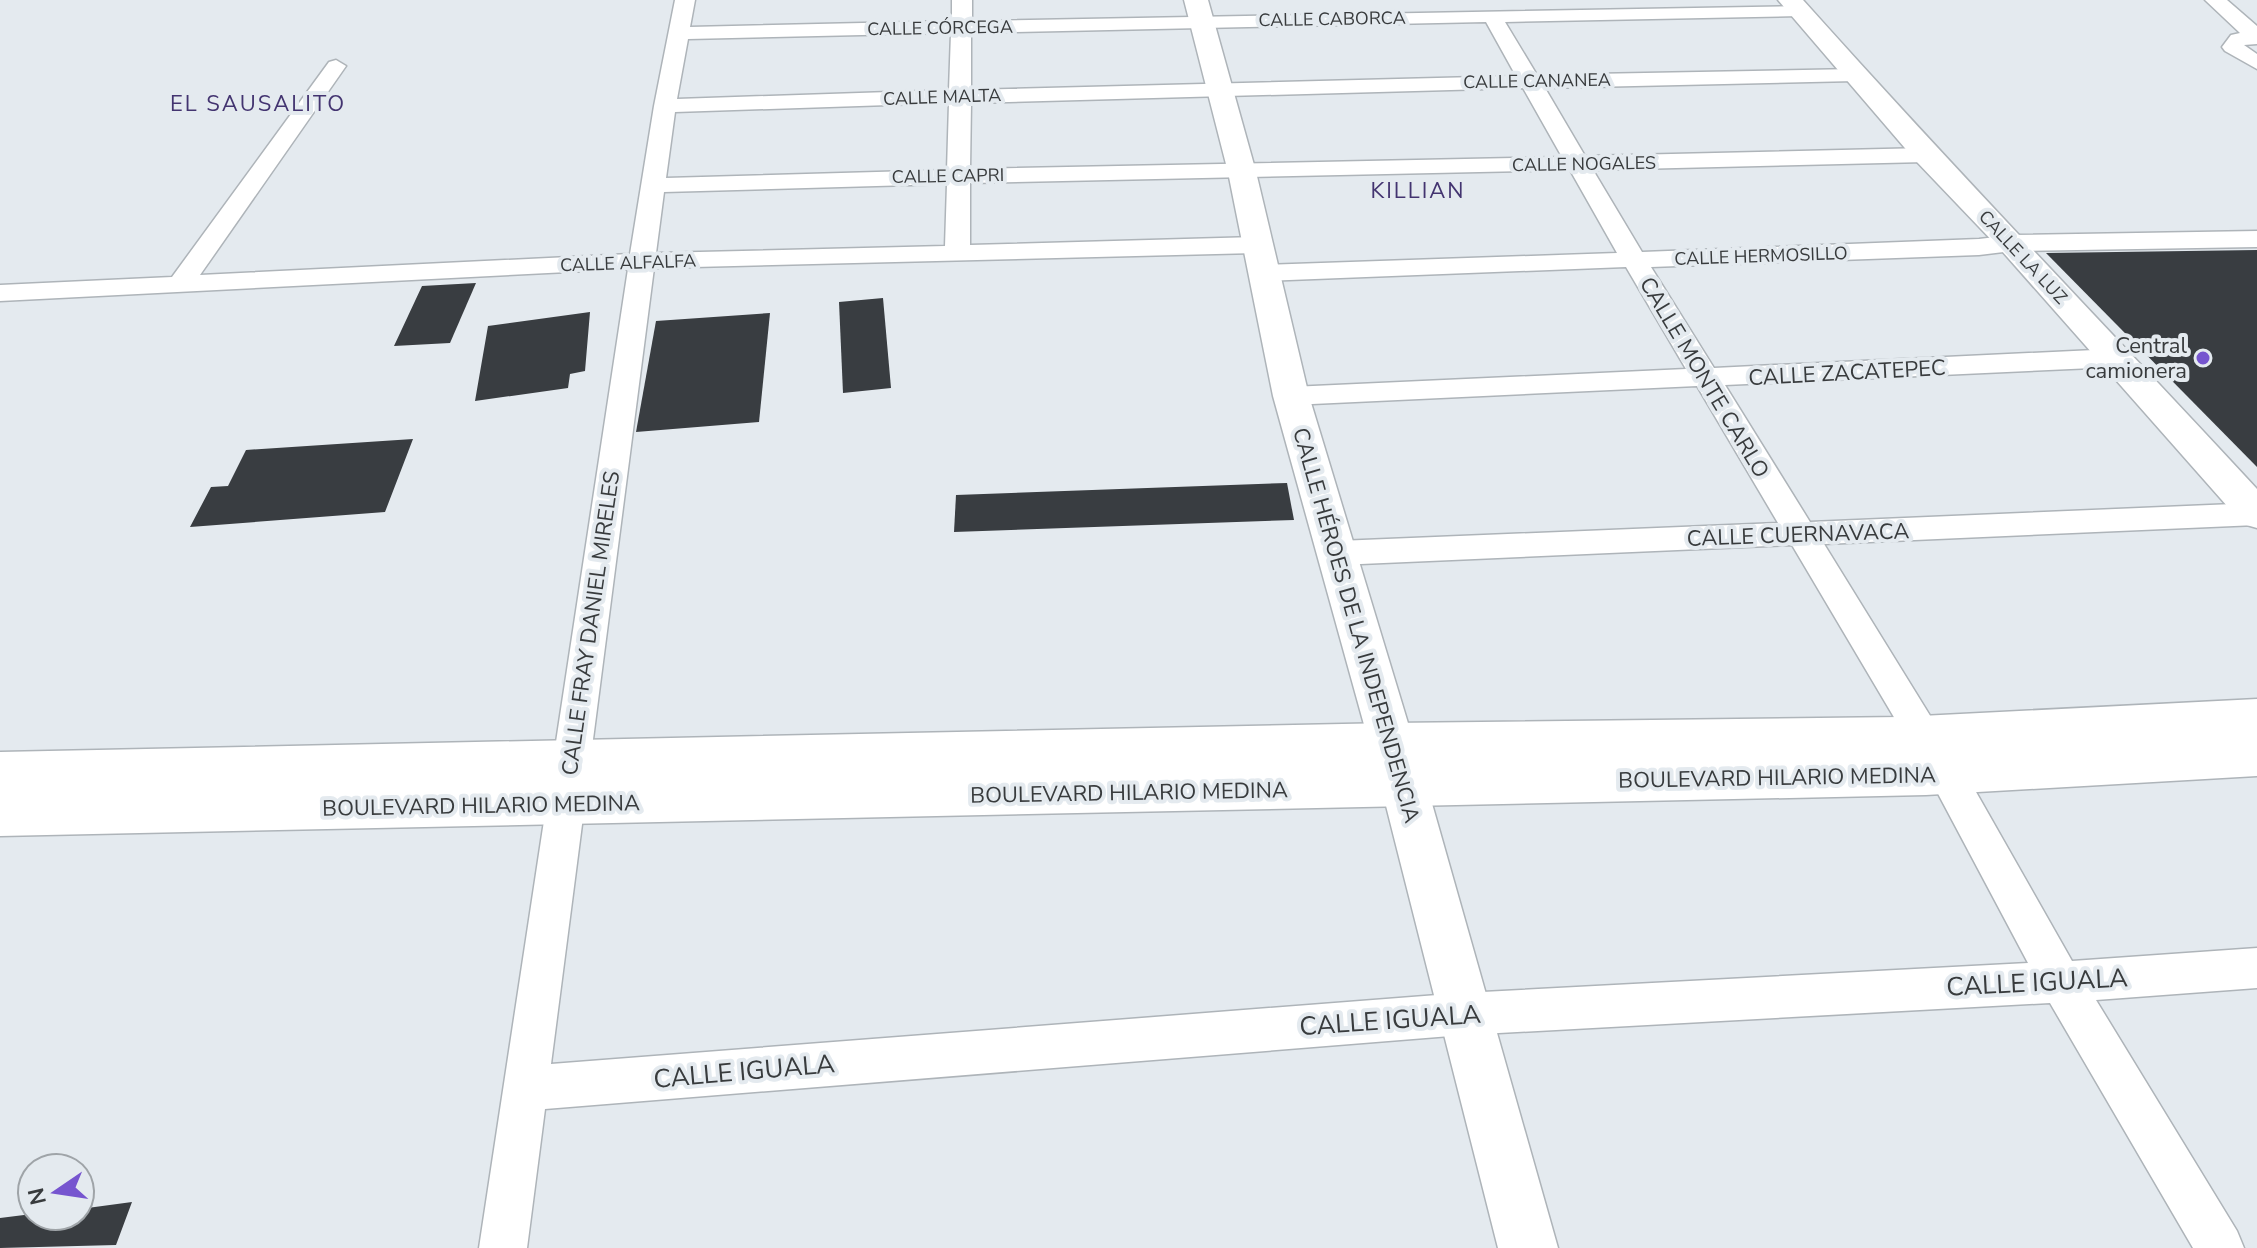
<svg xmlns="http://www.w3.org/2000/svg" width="2257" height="1248" font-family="'Nunito Sans',sans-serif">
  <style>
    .building { fill: #393d41 }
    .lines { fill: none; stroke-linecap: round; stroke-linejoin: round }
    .minor-casing { stroke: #aeb4b9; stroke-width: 3 }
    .tertiary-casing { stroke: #aeb4b9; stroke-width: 3 }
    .secondary-casing { stroke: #aeb4b9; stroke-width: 3 }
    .minor { fill: #fff; fill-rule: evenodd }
    .tertiary { fill: #fff; fill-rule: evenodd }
    .secondary { fill: #fff; fill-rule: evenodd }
    .poi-dot { fill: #7655cf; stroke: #e4eaef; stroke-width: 3 }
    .labels { text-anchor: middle; stroke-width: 8; stroke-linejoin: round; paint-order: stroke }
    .far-street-label { font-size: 18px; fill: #383b3d; stroke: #e4eaef }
    .far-quarter-label { font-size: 22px; letter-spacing: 2px; fill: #433470; stroke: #e4eaef }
    .poi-label { font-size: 22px; fill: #383b3d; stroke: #e4eaef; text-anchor: end }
    .street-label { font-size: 22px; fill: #383b3d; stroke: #e4eaef }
    .near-street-label { font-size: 26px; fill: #383b3d; stroke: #e4eaef }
  </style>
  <rect width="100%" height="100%" fill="#e4eaef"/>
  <g class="building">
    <path d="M2257 250V467L2046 253Z"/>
    <path d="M476 283 450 343 394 346 422 286Z"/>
    <path d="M883 298 891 388 843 393 839 302Z"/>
    <path d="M590 312 585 371 570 374 568 388 475 401 488 326Z"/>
    <path d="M770 313 759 422 636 432 656 321Z"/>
    <path d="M413 439 385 512 190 527 211 487 228 486 246 450Z"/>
    <path d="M1287 483 1294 520 954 532 956 495Z"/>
    <path d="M132 1202 116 1245 0 1248V1218L32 1214 80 1216V1209Z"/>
  </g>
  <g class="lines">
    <g class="minor-casing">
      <g id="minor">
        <path d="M675 0H695L690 27 952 21V0H972V21L1806 6 1809 10 1806 14 1799 16 1505 22 1537 75 1855 69 1866 75 1855 81 1545 88 1585 156 1926 148 1934 150 1938 155 1934 160 1926 162 1593 170 1642 252 1979 239 2012 235 2257 231V247L2012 251 1979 255 1651 267 1714 368 2115 349 2125 352 2129 358 2125 364 2115 367 1725 385 1810 522 2257 503V525L1824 544 1942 735 1937 746 1924 750 1911 746 1792 545 1338 565 1327 561 1322 553 1327 545 1338 541 1778 523 1697 386 1291 405 1281 403 1277 396 1281 389 1291 387 1686 369 1626 267 1264 281 1255 278 1251 273 1255 268 1264 265 1617 253 1570 170 970 183V245L1256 237 1265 240 1269 245 1265 250 1256 253 654 268 551 1064 1463 993 2028 963 1927 773 1933 762 1946 757 1959 762 2072 961 2257 948V988L2096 1000 2237 1231 2244 1248H2193L2050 1003 1463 1035 545 1109 527 1248H479L628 269 0 301V285L172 277 329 62 336 60 346 66 200 275 630 254 654 106ZM1486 22 1516 76 971 90V33ZM951 33 949 90 677 99 688 39ZM1523 88 1562 157 970 169 971 103ZM949 103 947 170 666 178 675 112ZM947 184 945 246 656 253 664 192Z"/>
        <path d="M2205 0H2227L2257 26V44L2244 45 2257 54V69L2225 51 2222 47 2231 35 2240 33Z"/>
      </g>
    </g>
    <g class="tertiary-casing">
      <g id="tertiary">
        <path d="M1184 0H1208L1256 172 1309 396 1427 786 1558 1248H1498L1381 786 1273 396 1228 172Z"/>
        <path d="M1778 0H1803C1951 166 2106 326 2257 489V528L2243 524 2001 250 1916 161Z"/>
      </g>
    </g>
    <g class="secondary-casing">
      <path id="secondary" d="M2257 699V776L1926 795 0 836V792L1586 760 0 792V752L1391 723 1901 717Z"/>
    </g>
    <use href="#minor" class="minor"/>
    <use href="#tertiary" class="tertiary"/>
    <use href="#secondary" class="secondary"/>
  </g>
  <circle class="poi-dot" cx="2203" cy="358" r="8"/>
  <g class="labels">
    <g class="far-street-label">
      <text transform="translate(1332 19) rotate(-1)" y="6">CALLE CABORCA</text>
      <text transform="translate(940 28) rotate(-1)" y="6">CALLE CÓRCEGA</text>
      <text transform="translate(1537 81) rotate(-1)" y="6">CALLE CANANEA</text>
      <text transform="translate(942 97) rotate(-2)" y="6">CALLE MALTA</text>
      <text transform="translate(1584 164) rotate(-1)" y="6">CALLE NOGALES</text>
      <text transform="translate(948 176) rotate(-1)" y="6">CALLE CAPRI</text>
      <text transform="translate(1761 256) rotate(-2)" y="6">CALLE HERMOSILLO</text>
      <text transform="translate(2023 257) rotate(47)" y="6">CALLE LA LUZ</text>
      <text transform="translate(628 263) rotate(-2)" y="6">CALLE ALFALFA</text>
    </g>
    <g class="far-quarter-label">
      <text x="258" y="111">EL SAUSALITO</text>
      <text x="1418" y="198">KILLIAN</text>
    </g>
    <g class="poi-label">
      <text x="2187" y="353">Central<tspan x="2187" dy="25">camionera</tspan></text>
    </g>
    <g class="street-label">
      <text transform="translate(1847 372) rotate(-3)" y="8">CALLE ZACATEPEC</text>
      <text transform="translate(1705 377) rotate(59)" y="8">CALLE MONTE CARLO</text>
      <text transform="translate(1798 534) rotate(-2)" y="8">CALLE CUERNAVACA</text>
      <text transform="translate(590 623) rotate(-82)" y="8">CALLE FRAY DANIEL MIRELES</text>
      <text transform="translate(1357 625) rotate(74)" y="8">CALLE HÉROES DE LA INDEPENDENCIA</text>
      <text transform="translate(1777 777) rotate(-1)" y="8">BOULEVARD HILARIO MEDINA</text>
      <text transform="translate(1129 792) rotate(-1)" y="8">BOULEVARD HILARIO MEDINA</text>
      <text transform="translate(481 805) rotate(-1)" y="8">BOULEVARD HILARIO MEDINA</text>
    </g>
    <g class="near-street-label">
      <text transform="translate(2037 982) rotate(-3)" y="9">CALLE IGUALA</text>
      <text transform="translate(1390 1020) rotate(-4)" y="9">CALLE IGUALA</text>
      <text transform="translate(744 1071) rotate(-5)" y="9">CALLE IGUALA</text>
    </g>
  </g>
  <g transform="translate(56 1192) rotate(257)"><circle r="38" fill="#e4eaef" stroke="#9fa4a8" stroke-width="2"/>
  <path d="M0-6L14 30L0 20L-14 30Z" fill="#7655cf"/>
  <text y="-12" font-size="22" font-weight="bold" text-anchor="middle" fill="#383b3d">N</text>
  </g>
</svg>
